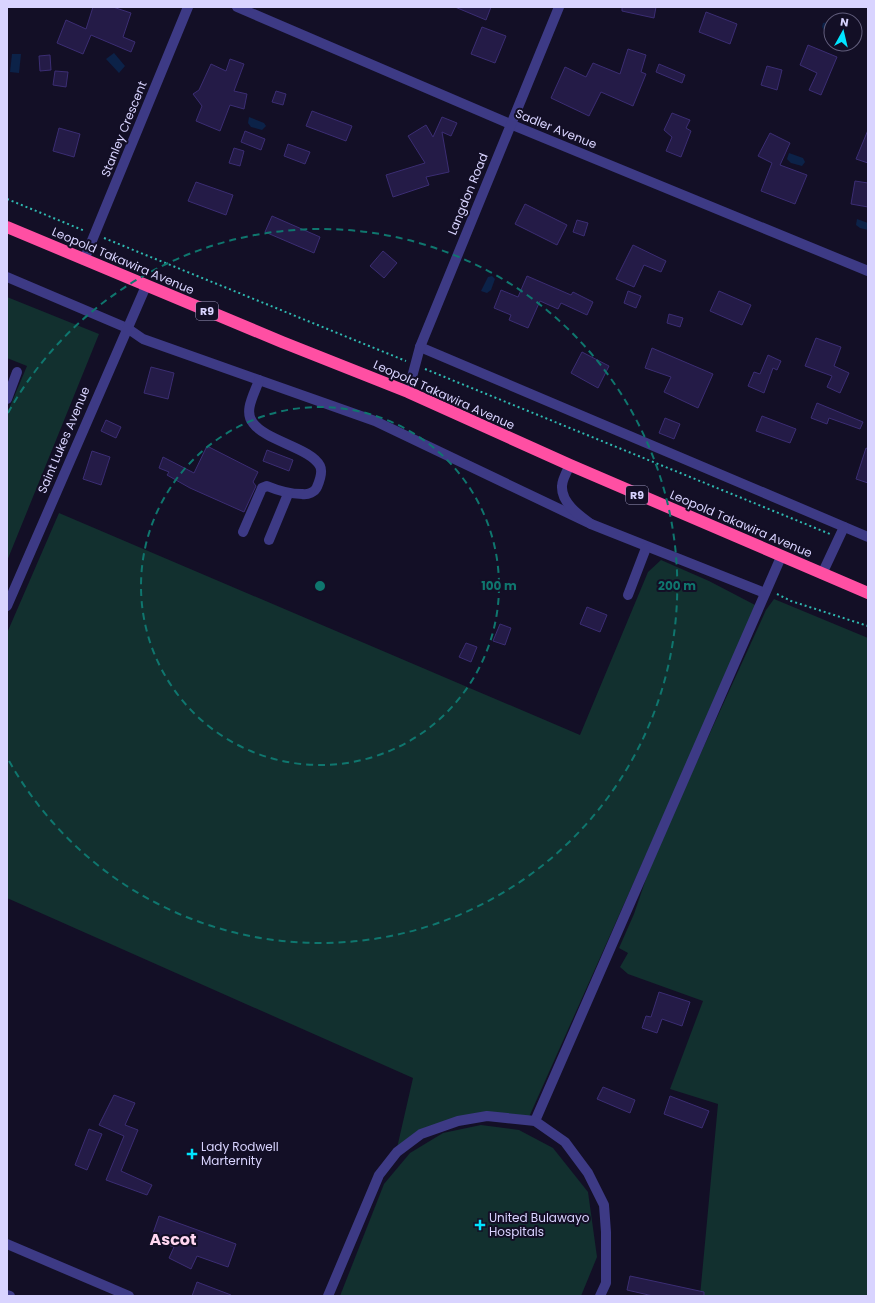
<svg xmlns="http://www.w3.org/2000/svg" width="875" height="1303" font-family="Poppins,sans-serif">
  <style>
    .green { fill: #12302f }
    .water { fill: #0c2248 }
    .building { fill: #241b47; stroke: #3b2d73 }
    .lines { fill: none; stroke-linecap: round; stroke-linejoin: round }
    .path { stroke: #2fb8b0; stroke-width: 2; stroke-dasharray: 2 3; stroke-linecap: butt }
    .minor { stroke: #3d3a85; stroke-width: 10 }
    .highway { stroke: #ff4fa3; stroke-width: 12 }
    .ring { fill: none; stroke: #0f766e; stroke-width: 2; stroke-dasharray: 7 5 }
    .poi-dot { fill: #00e5ff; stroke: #130f26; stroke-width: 1.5 }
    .labels { text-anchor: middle; stroke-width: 4; stroke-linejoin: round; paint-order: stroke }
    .shield { fill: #130f26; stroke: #9e99be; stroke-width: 1 }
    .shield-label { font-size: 11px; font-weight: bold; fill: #d9d4ff }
    .street-label { font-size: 12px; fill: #d9d4ff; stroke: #130f26 }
    .poi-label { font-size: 12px; fill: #d9d4ff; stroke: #130f26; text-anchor: start }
    .district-label { font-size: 16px; font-weight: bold; fill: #ffd6f0; stroke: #130f26 }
    .centre { fill: #0f766e; stroke: #130f26; stroke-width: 2 }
    .ring-label { font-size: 12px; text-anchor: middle; font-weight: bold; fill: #0f766e; stroke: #130f26; stroke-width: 4; stroke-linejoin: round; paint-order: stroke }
  </style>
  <rect width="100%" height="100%" fill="#130f26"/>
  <g class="green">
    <path d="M7 297 99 334 7 561V408L9 409 27 366 7 358Z"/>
    <path d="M59 513 580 735 648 572 661 560 709 581 757 606 529 1117 488 1113 397 1148 413 1078 7 898V633Z"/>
    <path d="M774 599 868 638V1296H700L718 1104 670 1089 703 1001 628 974 620 967 628 953 619 948 634 914 649 870 678 803 766 610Z"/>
    <path d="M481 1125 519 1130 553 1148 588 1192 597 1257 581 1296H340L384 1184 410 1153 443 1133Z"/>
  </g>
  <g class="water">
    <path d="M828 22 831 26 830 40 822 27 823 23Z"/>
    <path d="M114 53 125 66 119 73 106 59Z"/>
    <path d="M12 54H21L19 73 10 72Z"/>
    <path d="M249 117 264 123 266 126 262 130 251 127 248 123Z"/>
    <path d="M789 153 803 158 805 162 802 166 791 163 787 159Z"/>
    <path d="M857 219 868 223V230L860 228 856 225Z"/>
    <path d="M492 276 495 279 491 290 487 293 481 291 488 277Z"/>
  </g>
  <g class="building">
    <path d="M93 7H113L131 13 123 37 135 42 131 52 91 35 83 54 57 43 66 20 86 29Z"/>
    <path d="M455 7H491L486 20Z"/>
    <path d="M622 7H656L654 18 622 11Z"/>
    <path d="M706 12 737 24 730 44 699 32Z"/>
    <path d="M482 27 506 36 495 63 471 54Z"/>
    <path d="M808 45 837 57 821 95 809 90 817 73 800 65Z"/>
    <path d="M628 49 646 55 641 72 646 74 633 106 601 92 589 116 551 98 565 67 586 77 593 63 620 74Z"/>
    <path d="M50 55 51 70 40 71 39 56Z"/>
    <path d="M230 59 244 64 234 91 247 94 244 109 230 105 220 131 196 121 202 106 193 94 199 90 211 64 226 71Z"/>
    <path d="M659 64 685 75 682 83 656 72Z"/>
    <path d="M767 66 782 70 777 90 761 85Z"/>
    <path d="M55 71 68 72 66 87 53 85Z"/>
    <path d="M276 91 286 94 283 105 272 102Z"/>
    <path d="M312 111 352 126 346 141 306 126Z"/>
    <path d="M672 113 690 120 686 128 691 131 681 157 666 151 672 137 664 130Z"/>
    <path d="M442 117 457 123 451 136 442 132 449 172 426 177 429 185 393 197 386 175 425 163 408 136 426 125 433 137Z"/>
    <path d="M59 128 80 134 74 157 53 151Z"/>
    <path d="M868 130V163L856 159Z"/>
    <path d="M245 131 265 139 261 150 241 142Z"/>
    <path d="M770 133 790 143 780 165 807 175 795 204 761 191 772 163 758 156Z"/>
    <path d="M288 144 310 152 305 164 284 156Z"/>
    <path d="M234 148 244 151 240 166 229 163Z"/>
    <path d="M855 181 868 183V207L851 204Z"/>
    <path d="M196 182 233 195 226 215 188 201Z"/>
    <path d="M525 204 567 225 557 245 515 224Z"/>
    <path d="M272 216 320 237 314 253 265 232Z"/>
    <path d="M577 220 588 223 584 236 573 232Z"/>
    <path d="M633 245 666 261 661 272 644 265 634 287 616 279Z"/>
    <path d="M383 251 397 263 384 278 370 266Z"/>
    <path d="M527 276 571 295 573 292 593 302 587 315 561 303 558 309 540 301 528 328 509 320 511 315 494 308 501 290 518 297Z"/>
    <path d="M628 291 641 296 636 308 624 303Z"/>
    <path d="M719 291 751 305 742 325 710 311Z"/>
    <path d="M669 314 683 318 680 327 667 323Z"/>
    <path d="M816 338 841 347 834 366 849 373 840 393 827 387 832 376 805 366Z"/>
    <path d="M652 348 713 374 698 408 664 392 671 377 645 368Z"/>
    <path d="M582 352 609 366 598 388 571 373Z"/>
    <path d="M768 355 781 361 777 370 773 368 764 393 748 386 754 372 760 374Z"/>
    <path d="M151 367 174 373 168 399 144 393Z"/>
    <path d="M817 403 863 422 860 429 829 418 827 424 811 418Z"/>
    <path d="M762 416 796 429 790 443 756 431Z"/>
    <path d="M665 418 680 424 674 439 659 433Z"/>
    <path d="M106 420 121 427 116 438 101 431Z"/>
    <path d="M207 446 258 472 253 482 256 486 244 512 190 488 167 475 169 472 159 468 163 457 194 473Z"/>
    <path d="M866 448 868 449V483L856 479Z"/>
    <path d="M267 450 293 460 289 471 263 461Z"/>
    <path d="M92 451 110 457 101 485 83 479Z"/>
    <path d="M587 607 607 615 600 632 580 624Z"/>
    <path d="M500 624 511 628 505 645 493 641Z"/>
    <path d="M466 643 477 647 471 662 459 657Z"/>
    <path d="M659 992 690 1002 682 1026 662 1019 657 1033 642 1028 646 1016 651 1017Z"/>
    <path d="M603 1087 635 1100 630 1113 597 1099Z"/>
    <path d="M114 1095 135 1103 125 1125 138 1130 121 1171 152 1185 147 1195 106 1180 124 1136 99 1125Z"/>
    <path d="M670 1096 709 1111 702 1128 664 1114Z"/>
    <path d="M89 1129 102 1134 87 1170 75 1165Z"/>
    <path d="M159 1216 236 1244 228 1267 197 1256 191 1269 169 1258 174 1247 151 1239Z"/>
    <path d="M630 1276 704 1292V1296H653L627 1290Z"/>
    <path d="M197 1282 231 1295V1296H192Z"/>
  </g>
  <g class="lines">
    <g class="path">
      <path d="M7 199 85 231"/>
      <path d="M104 238 406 361"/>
      <path d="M425 369 830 534"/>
      <path d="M777 594 791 601 868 626"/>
    </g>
    <g class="minor">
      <path d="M237 7 510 124 868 271"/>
      <path d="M84 260 188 7"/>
      <path d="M7 277 127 328 143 339 375 421 591 524"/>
      <path d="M420 347 868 537"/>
      <path d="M408 392 420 347 559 7"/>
      <path d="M7 399 17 372"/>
      <path d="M570 465C567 471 562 480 562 486 561 503 580 516 591 524L765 593"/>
      <path d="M243 532 262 488 267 486C279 491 289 494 302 494 308 495 315 492 317 487 320 480 323 472 320 466 311 448 266 441 253 423 243 411 255 393 259 380"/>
      <path d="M269 540 288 494"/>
      <path d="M822 574 844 527"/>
      <path d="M628 595 646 548"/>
      <path d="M7 606 146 286"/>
      <path d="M535 1121 781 557"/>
      <path d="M7 1244 129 1296"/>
      <path d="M7 1295 10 1296"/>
      <path d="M328 1296 379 1175 397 1152 421 1134 458 1121 487 1116 535 1121 565 1142 588 1173 604 1205 606 1232V1283L600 1296"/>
    </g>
    <path class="highway" d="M7 227 282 342 408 392 570 465 868 593"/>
  </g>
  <g class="ring">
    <circle cx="320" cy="586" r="179"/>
    <path d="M8 413A357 357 0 1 1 8 759"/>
  </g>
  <g class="poi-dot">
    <path d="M190 1148h4v4h4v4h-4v4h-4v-4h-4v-4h4z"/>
    <path d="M478 1219h4v4h4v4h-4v4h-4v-4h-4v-4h4z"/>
  </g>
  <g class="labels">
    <g class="shield">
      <rect x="196" y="302" width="22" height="18" rx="3"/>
      <rect x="626" y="486" width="22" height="18" rx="3"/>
    </g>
    <g class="shield-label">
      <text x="207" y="315">R9</text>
      <text x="637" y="499">R9</text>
    </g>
    <g class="street-label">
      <text transform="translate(124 129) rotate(-68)" y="4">Stanley Crescent</text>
      <text transform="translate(556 129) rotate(22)" y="4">Sadler Avenue</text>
      <text transform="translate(468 194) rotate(-68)" y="4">Langdon Road</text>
      <text transform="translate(123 261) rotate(23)" y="4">Leopold Takawira Avenue</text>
      <text transform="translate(444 395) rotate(24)" y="4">Leopold Takawira Avenue</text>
      <text transform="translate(64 440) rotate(-67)" y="4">Saint Lukes Avenue</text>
      <text transform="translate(741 524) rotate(23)" y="4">Leopold Takawira Avenue</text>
    </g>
    <g class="poi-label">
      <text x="201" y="1151">Lady Rodwell<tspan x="201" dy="14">Marternity</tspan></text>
      <text x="489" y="1222">United Bulawayo<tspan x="489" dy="14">Hospitals</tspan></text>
    </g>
    <g class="district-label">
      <text x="173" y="1245">Ascot</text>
    </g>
  </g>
  <circle cx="320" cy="586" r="6" class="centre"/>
  <g class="ring-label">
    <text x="499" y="590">100 m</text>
    <text x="677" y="590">200 m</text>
  </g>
  <rect width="875" height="1303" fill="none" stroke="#d9d4ff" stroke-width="16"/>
  <g transform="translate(843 32) rotate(8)"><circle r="19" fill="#130f26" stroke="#625e7d"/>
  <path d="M0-3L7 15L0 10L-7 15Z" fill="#00e5ff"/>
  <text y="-6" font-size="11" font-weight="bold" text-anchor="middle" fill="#d9d4ff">N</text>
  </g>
</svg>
